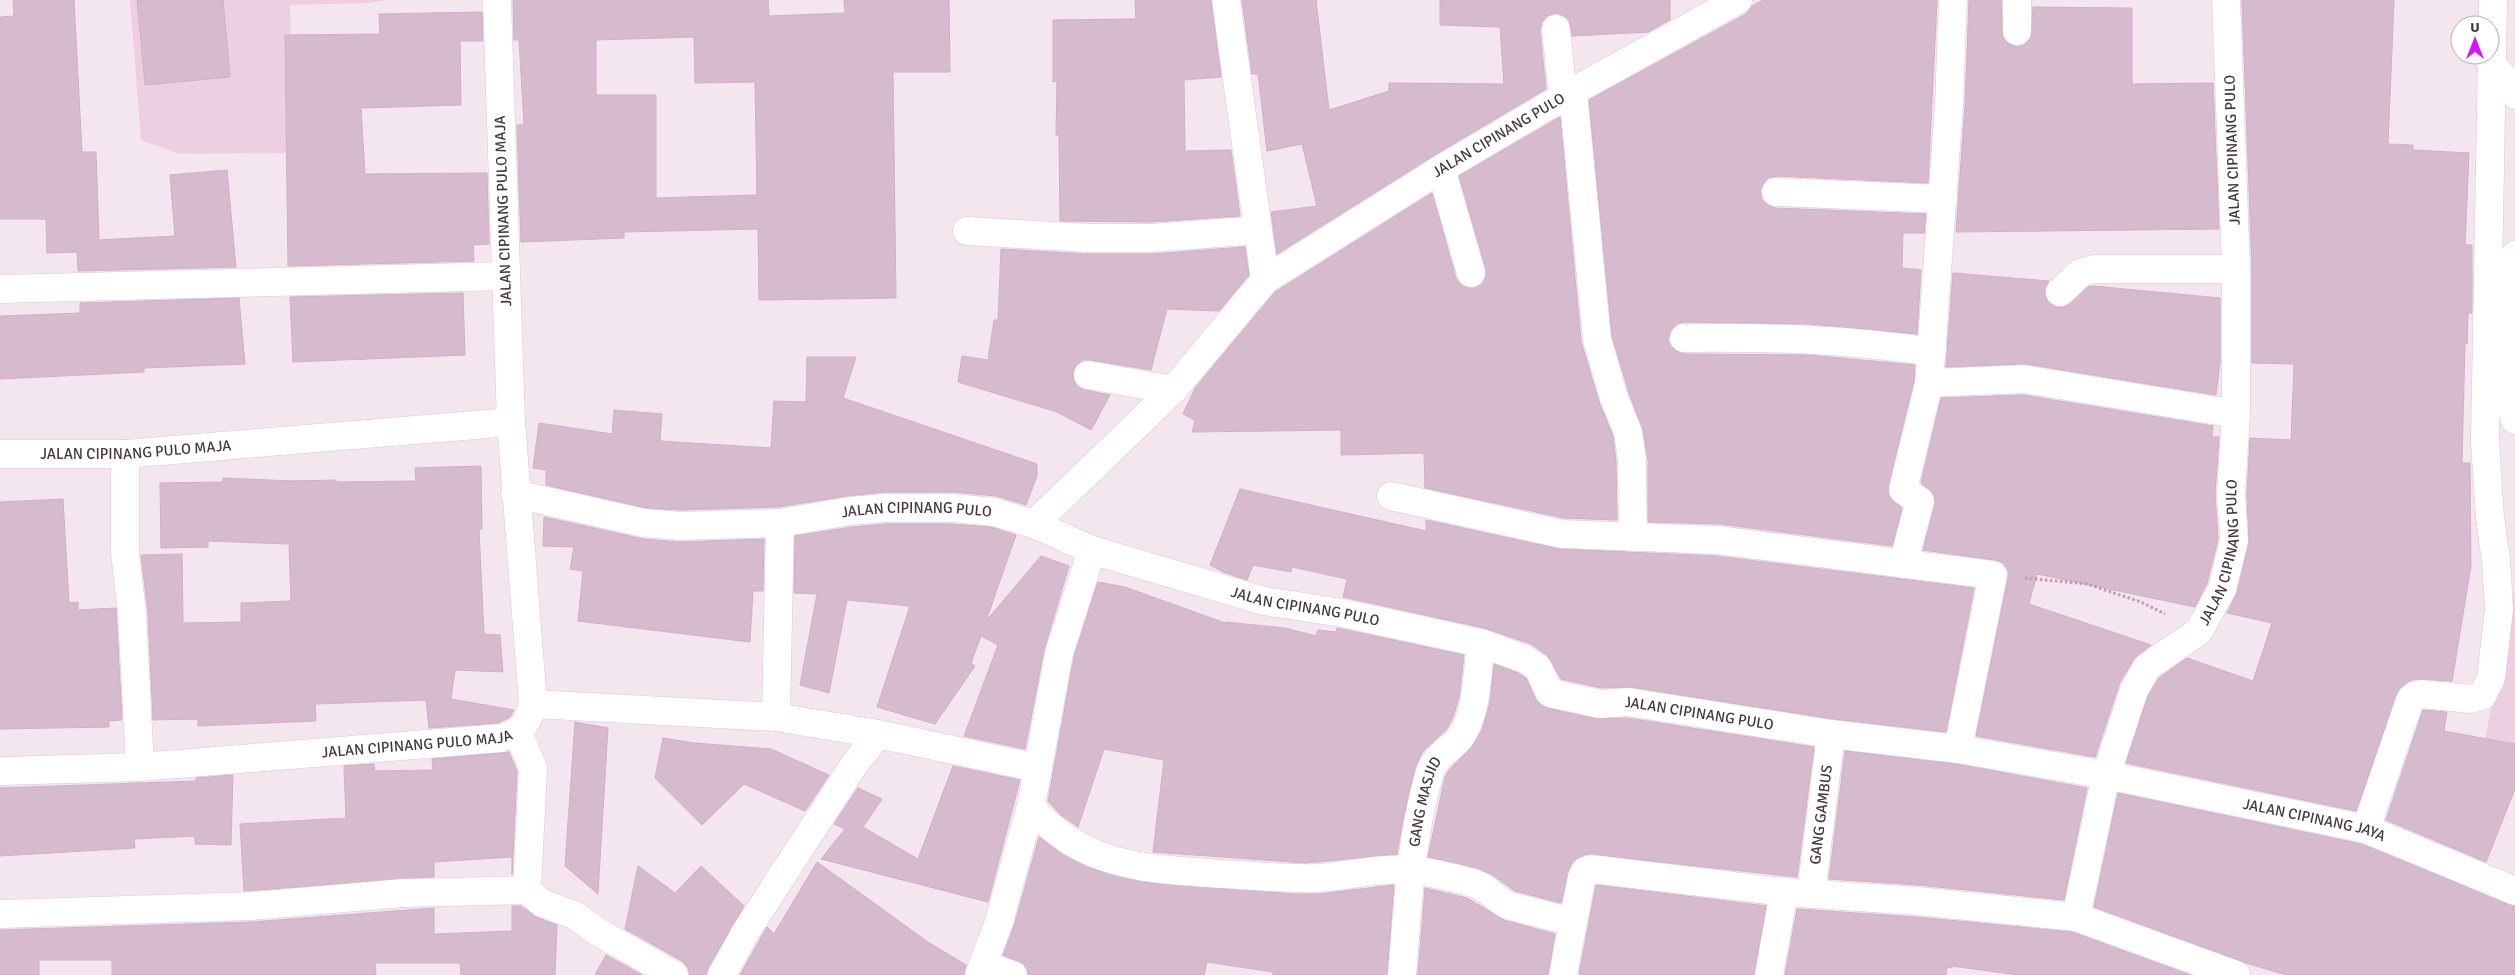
<svg xmlns="http://www.w3.org/2000/svg" width="2515" height="975" font-family="Signika,sans-serif">
  <style>
    .education { fill: #eecfe2 }
    .building { fill: #d6bbce; stroke: #d1aec7; fill-rule: evenodd }
    .lines { fill: none; stroke-linecap: round; stroke-linejoin: round }
    .minor-casing { stroke: #dec5d5; stroke-width: 29 }
    .path { stroke: #c299b5; stroke-width: 3; stroke-dasharray: 2.5 2.5; stroke-linecap: butt }
    .minor { stroke: #fff; stroke-width: 28 }
    .labels { text-anchor: middle; stroke-width: 5; stroke-linejoin: round; paint-order: stroke }
    .street-label { font-size: 15px; fill: #473542; stroke: #fff }
  </style>
  <rect width="100%" height="100%" fill="#f4e6ef"/>
  <g class="education">
    <path d="M130 0H388L368 3 290 5 293 153 179 154 141 140Z"/>
    <path d="M2515 590V755L2483 749Z"/>
  </g>
  <g class="building">
    <path d="M13 0H74L82 152H96L99 240 175 236 170 175 227 170 236 267 78 271 77 252 47 253 46 219H0V17L14 16Z"/>
    <path d="M137 0H223L230 77 145 85Z"/>
    <path d="M513 0H768L769 16 845 13 844 0H949L950 72H893L896 298 759 300 758 229 624 232V238L521 242 517 125H524L519 40H514ZM694 37 695 83 755 82 757 195 656 198V95H596V40Z"/>
    <path d="M1135 0H1211L1221 77 1184 80 1185 151 1231 150 1240 216 1151 222 1060 221 1059 135H1056L1057 81 1053 82V20L1136 19Z"/>
    <path d="M1242 0H1316L1329 110 1389 91V83L1504 84 1500 27 1440 25V0H1670V20L1648 32 1572 36 1569 20 1563 15 1555 13 1547 16 1542 22 1540 31 1546 89 1433 156 1277 254 1271 212 1317 206 1302 144 1267 151 1258 74H1252Z"/>
    <path d="M1763 0H1937L1928 183 1777 176 1768 178 1763 184 1760 191 1762 200 1768 205 1775 208 1926 214 1924 233H1903L1902 268 1921 270 1917 334 1809 324 1684 322 1677 324 1671 330 1668 339 1670 345 1676 351 1684 354 1808 355 1915 365 1914 381 1888 486 1889 496 1902 508 1892 546 1719 524 1648 522V460L1643 430 1629 393 1612 336 1589 100 1746 14 1752 6Z"/>
    <path d="M1969 0H2001L2003 38 2009 44 2017 47 2024 45 2031 38 2033 7 2132 8V84L2213 83 2219 229 1956 232 1965 106Z"/>
    <path d="M2242 0H2394L2388 144 2413 145V150L2469 153 2465 245H2472V313H2468L2467 344H2465L2462 463H2470L2471 566 2452 681 2417 679 2409 681 2399 689 2356 811 2126 763 2148 696 2159 678 2187 658 2253 681 2272 623 2227 613 2237 593 2249 543 2247 495 2250 438 2291 440 2294 364 2252 363V268Z"/>
    <path d="M482 12 483 41H460L461 105 361 108 365 174 487 173 489 244 473 245 474 261 288 266 285 35 380 34 379 14Z"/>
    <path d="M1560 117 1581 341 1599 402 1613 436 1616 461 1617 520 1564 518 1425 488 1424 453 1341 455V430L1192 432 1195 420 1183 414 1195 388 1275 292 1432 193 1456 278 1461 285 1468 288H1475L1482 284 1486 277V269L1459 176Z"/>
    <path d="M1245 247 1249 275 1219 311 1167 309 1151 370 1091 360H1083L1076 365 1073 373 1074 381 1078 387 1085 390 1110 395 1091 430 1057 412 958 382 962 356 988 360 994 320H998L1001 249 1087 254H1152Z"/>
    <path d="M1953 273 2049 281 2045 288V296L2049 303 2056 307H2064L2070 304 2088 287 2093 286 2220 298V362L2216 395 2026 364 1946 367Z"/>
    <path d="M463 293 465 355 293 362 290 297Z"/>
    <path d="M239 298 245 364 144 368V372L0 379V316L80 313V303Z"/>
    <path d="M807 357H856L843 398 1037 464V476L1026 505 996 496 953 492H885L847 496 778 507 680 510 646 508 546 485V470L533 468 539 423 612 434 614 410 662 414 660 441 771 448 774 401 806 402Z"/>
    <path d="M2023 395 2213 426 2212 437H2219L2215 494 2218 539 2207 583 2195 607 2037 574 2029 604 2151 645 2134 659 2120 682 2095 757 1976 736 2008 578V570L2003 563 1995 560 1923 550 1935 504 1934 495 1921 483 1941 398Z"/>
    <path d="M481 466 482 529H479L484 634 500 635 503 672 455 670 451 699 514 710 510 717 498 723 429 728 426 700 315 704 316 721 198 726V719L153 720 148 612 141 555 182 554 183 623 241 622V603L291 601 289 544 208 541V547L161 548 160 483 223 482V478L293 481 336 480V482L416 481 415 468Z"/>
    <path d="M1240 489 1426 531V520L1559 549 1716 556 1974 588 1946 732 1833 719 1630 687 1601 688 1561 679 1547 655 1531 644 1484 628 1343 597 1347 579 1292 567 1291 572 1253 565 1247 580 1223 572 1210 565Z"/>
    <path d="M63 499 69 603 78 602V610L116 608 122 720 109 721V727L0 729V502Z"/>
    <path d="M544 517 643 539 680 542 764 539 763 591H753L750 642 578 621 583 571 570 569 574 547 543 546Z"/>
    <path d="M886 524H951L991 527 1016 535 986 621 1041 556 1069 566 1044 650 1025 749 964 736 998 645 981 636 971 663 975 666 935 724 877 707 910 606 847 600 829 693 800 685 817 594 794 593 795 536 852 527Z"/>
    <path d="M1098 582 1125 587 1228 624 1226 622 1285 628 1316 636 1318 630 1336 632 1337 628 1464 655 1459 697 1453 717 1447 729 1423 751 1415 768 1403 819 1397 854 1306 863 1153 852 1164 760 1104 749 1078 827 1061 815 1048 801 1074 657Z"/>
    <path d="M1494 664 1518 673 1526 678 1536 700 1547 708 1597 719 1627 718 1814 747 1797 877 1586 854 1571 864 1561 903 1515 891 1491 874 1477 868 1428 857 1445 777 1449 770 1472 747 1482 730 1490 703Z"/>
    <path d="M2423 710 2447 712 2444 731 2515 744V789L2486 862 2386 820Z"/>
    <path d="M575 722 608 728 598 894 565 866Z"/>
    <path d="M663 738 694 743 771 749 829 775 805 811 744 784 702 825 655 778Z"/>
    <path d="M1845 751 1956 764 2087 788 2064 900 1919 885 1829 879Z"/>
    <path d="M509 752 517 771 512 875V857L434 862V877L244 891 240 824 346 818 344 766 374 764 375 771 433 770 432 759Z"/>
    <path d="M953 766 1020 780 988 902 821 859 845 829 834 824 858 788 882 799 863 827 918 859Z"/>
    <path d="M233 775 231 845 195 844V836L134 839 135 848 0 856V788L196 781V778Z"/>
    <path d="M2118 793 2361 844 2515 906V975H2286L2246 963 2094 907Z"/>
    <path d="M1039 837 1063 855 1087 867 1141 882 1294 894H1319L1394 885 1387 975H1273V972L1207 962 1204 975H1028L1024 964 1003 955 1014 926Z"/>
    <path d="M817 862 928 942 966 965 964 975H740L767 927 774 934Z"/>
    <path d="M638 866 675 893 701 866 744 906 708 968 706 975H690L688 968 682 961 625 929Z"/>
    <path d="M1596 885 1766 906 1754 975H1579Z"/>
    <path d="M1425 888 1467 898 1504 920 1555 934 1548 975H1418Z"/>
    <path d="M512 906H521L536 917 557 925 555 975H461L460 963H375L376 975H112V960H39V975H0V930L252 922 434 908V934L512 931Z"/>
    <path d="M1797 909 1916 917 2072 932 2190 975H2018L1952 966V968L1947 967 1946 975H1785Z"/>
    <path d="M606 955 642 975H595Z"/>
  </g>
  <g class="lines">
    <g class="minor-casing">
      <g id="minor">
        <path d="M2017 0V31"/>
        <path d="M1556 29 1563 97"/>
        <path d="M2491 63 2513 88 2515 95"/>
        <path d="M1573 92 1597 339 1614 398 1628 432 1632 460 1633 537"/>
        <path d="M1441 169 1471 273"/>
        <path d="M1776 192 1943 199"/>
        <path d="M967 231 1088 238H1152L1258 230"/>
        <path d="M2515 255 2512 409 2515 420"/>
        <path id="s1" d="M1265 280 1441 169 1563 97 1738 0"/>
        <path d="M0 289 505 276"/>
        <path d="M2060 292 2080 273 2094 269H2236"/>
        <path d="M1684 338C1767 337 1850 339 1932 352"/>
        <path d="M1088 375 1173 390"/>
        <path d="M1929 383 2024 379 2236 414"/>
        <path id="s2" d="M0 454H125L511 422"/>
        <path d="M125 454V553L132 613 140 767"/>
        <path id="s3" d="M515 494 644 523 680 526 780 523 850 511 885 508H952L994 512 1034 524 1092 550 1264 601 1342 613 1481 643 1525 659 1538 668 1550 693 1600 704 1628 702 1831 734 1958 749 2106 775 2366 829 2515 891"/>
        <path d="M1391 496 1562 534 1717 540 1993 575 1958 749"/>
        <path d="M1034 524 1173 390 1265 280 1226 0"/>
        <path d="M1903 564 1920 501 1903 490 1929 383 1949 105 1953 0"/>
        <path d="M533 704 776 717 878 734 1038 768"/>
        <path d="M776 717 780 523"/>
        <path d="M518 732 533 768 527 890"/>
        <path id="s4" d="M0 771 140 767 501 738C524 730 526 726 533 704L511 422 497 0"/>
        <path d="M1031 806C1081 868 1150 869 1223 874 1254 876 1286 879 1318 878 1345 876 1386 867 1412 870 1428 872 1463 879 1478 885 1490 890 1497 901 1510 906L1573 922 1582 877 1585 871 1591 869 1784 892 1917 901 2076 917 2236 975"/>
        <path d="M2366 829 2410 700 2414 696 2421 694 2471 699 2482 696 2491 678 2499 609 2496 560 2490 518 2485 441 2493 0"/>
        <path id="s5" d="M1811 894 1831 734"/>
        <path d="M0 914 251 906 404 893 527 890 542 903 574 915 598 932 674 975"/>
        <path id="s6" d="M2076 917 2106 775 2134 690 2147 667 2199 631 2222 589 2234 540 2231 495 2236 414V269L2226 0"/>
        <path d="M983 965 1013 975"/>
        <path d="M722 975 745 933 854 765 878 734"/>
        <path d="M979 975 999 922 1018 852 1031 806 1059 653 1092 550"/>
        <path id="s7" d="M1402 975C1408 907 1410 838 1430 772 1436 753 1454 749 1463 733 1478 707 1477 671 1481 643"/>
        <path d="M1563 975 1573 922"/>
        <path d="M1769 975 1784 892"/>
      </g>
    </g>
    <path class="path" d="M2025 578 2087 584 2141 602 2165 614"/>
    <use href="#minor" class="minor"/>
  </g>
  <g class="labels">
    <g class="street-label">
      <text dy="5" stroke="none"><textPath href="#s1" startOffset="275">JALAN CIPINANG PULO</textPath></text>
      <text transform="translate(2232 150) rotate(-92)" y="5">JALAN CIPINANG PULO</text>
      <text transform="translate(503 211) rotate(-92)" y="5">JALAN CIPINANG PULO MAJA</text>
      <text dy="5" stroke="none"><textPath href="#s2" startOffset="136">JALAN CIPINANG PULO MAJA</textPath></text>
      <text dy="5" stroke="none"><textPath href="#s3" startOffset="406">JALAN CIPINANG PULO</textPath></text>
      <text dy="5" stroke="none"><textPath href="#s6" startOffset="408">JALAN CIPINANG PULO</textPath></text>
      <text dy="5" stroke="none"><textPath href="#s3" startOffset="810">JALAN CIPINANG PULO</textPath></text>
      <text dy="5" stroke="none"><textPath href="#s3" startOffset="1231">JALAN CIPINANG PULO</textPath></text>
      <text dy="5" stroke="none"><textPath href="#s4" startOffset="418">JALAN CIPINANG PULO MAJA</textPath></text>
      <text dy="5" stroke="none"><textPath href="#s7" startOffset="175">GANG MASJID</textPath></text>
      <text dy="5" stroke="none"><textPath href="#s5" startOffset="80">GANG GAMBUS</textPath></text>
      <text dy="5" stroke="none"><textPath href="#s3" startOffset="1856">JALAN CIPINANG JAYA</textPath></text>
    </g>
  </g>
  <g transform="translate(2475 40)"><circle r="24" fill="#ffffff" stroke="#b5aeb3"/>
  <path d="M0-4L9 19L0 12L-9 19Z" fill="#d812ff"/>
  <text y="-8" font-size="14" font-weight="bold" text-anchor="middle" fill="#473542">U</text>
  </g>
</svg>
